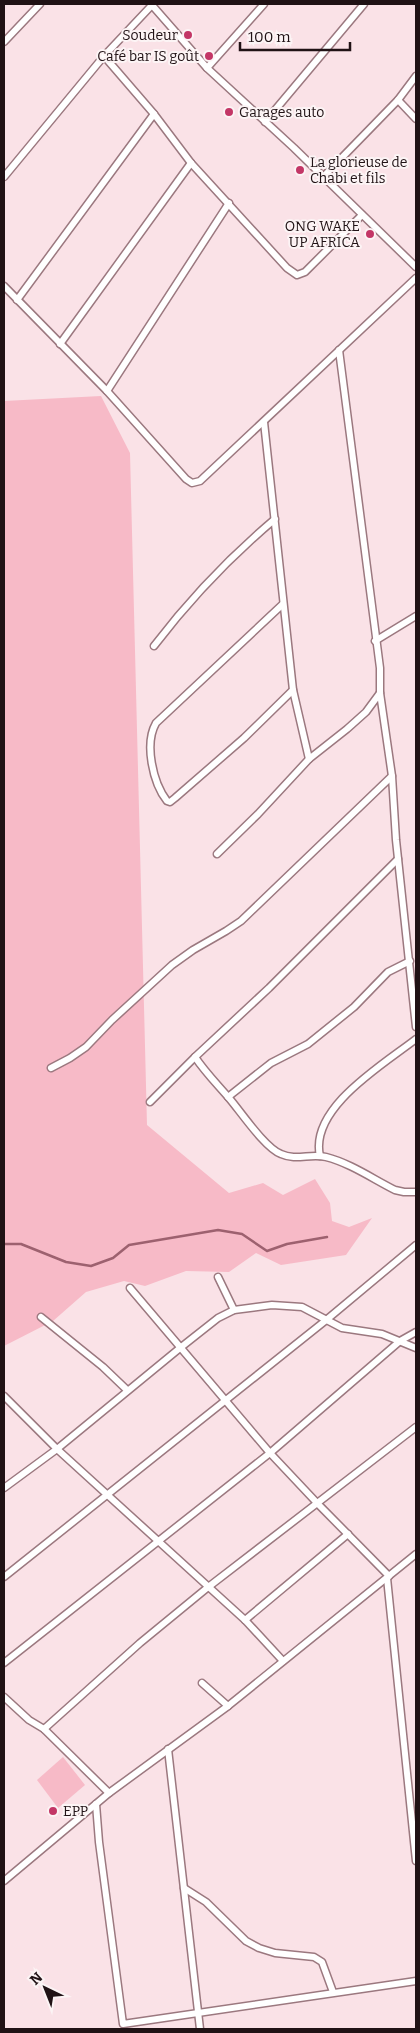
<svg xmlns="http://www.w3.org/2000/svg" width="420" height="2033" font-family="Bitter,serif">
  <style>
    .green { fill: #f7bac7 }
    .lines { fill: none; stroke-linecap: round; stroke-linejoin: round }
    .stream { stroke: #9d616f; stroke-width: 2.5 }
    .street-casing { stroke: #9b787f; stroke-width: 9 }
    .street { stroke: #fff; stroke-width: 6 }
    .poi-dot { fill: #c33666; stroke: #fcf4f5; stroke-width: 2 }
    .labels { text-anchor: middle; stroke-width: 4; stroke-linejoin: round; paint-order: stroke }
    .poi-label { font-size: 14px; fill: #201215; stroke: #fcf4f5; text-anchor: end }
  </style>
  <rect width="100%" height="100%" fill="#fae2e7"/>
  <g class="green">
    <path d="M101 396 130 453 147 1125 229 1193 263 1183 283 1195 315 1179 330 1203 332 1221 349 1227 372 1218 346 1255 281 1265 256 1253 229 1272 186 1271 145 1286 124 1281 86 1292 53 1321 4 1346V401Z"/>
    <path d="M63 1757 85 1785 58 1808 37 1780Z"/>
  </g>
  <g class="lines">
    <path class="stream" d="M4 1244H21L66 1262 91 1266 113 1258 129 1245 218 1230 242 1234 267 1251 287 1244 327 1237"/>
    <g class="street-casing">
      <g id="street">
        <path d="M151 4 207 68 294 148 416 267"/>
        <path d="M4 42 40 4"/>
        <path d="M104 56 154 114 191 163 287 268 297 275 305 272 362 215"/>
        <path d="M207 68 264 4"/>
        <path d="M398 100 416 119"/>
        <path d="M265 122 364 4"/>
        <path d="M324 176 398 100 416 76"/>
        <path d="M4 177 104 56 153 4"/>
        <path d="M4 286 107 391 186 479 192 483 200 481 416 278"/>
        <path d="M17 300 154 114"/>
        <path d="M60 344 191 163"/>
        <path d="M339 350 380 668V693L392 776 396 840 416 1027"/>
        <path d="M107 391 229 203"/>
        <path d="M264 422 293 690 309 759"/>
        <path d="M283 604 156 723C144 744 153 783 167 801L170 802 175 798 244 738 293 690"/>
        <path d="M375 641 416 616"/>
        <path d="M154 646C190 599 230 557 275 519"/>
        <path d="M217 854 258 814 309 759 347 729 366 712 380 693"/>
        <path d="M398 859 269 988 195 1057C205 1072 217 1084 229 1098 241 1112 265 1148 281 1154 296 1161 311 1153 326 1157 350 1163 373 1179 395 1190L404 1192H416"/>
        <path d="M51 1068 70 1058 86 1047 112 1020 172 965 193 950 226 931 241 921 392 776"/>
        <path d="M228 1097 271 1063 308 1044 354 1007 388 972 410 961"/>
        <path d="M150 1102 195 1057"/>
        <path d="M320 1156C309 1108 384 1064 416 1039"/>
        <path d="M218 1277 234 1310"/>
        <path d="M130 1288 270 1453 318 1504 389 1576"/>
        <path d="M41 1317 103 1367 127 1390"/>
        <path d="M4 1396 57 1449 245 1620 283 1661"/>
        <path d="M4 1488 57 1449 180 1348 218 1318 234 1310 272 1305 302 1307 342 1328 382 1334 416 1348"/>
        <path d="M4 1577 325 1321 416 1245"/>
        <path d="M387 1578 416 1861"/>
        <path d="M245 1620 348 1534"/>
        <path d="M4 1663 270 1453 400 1341 416 1332"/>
        <path d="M202 1683 228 1706"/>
        <path d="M4 1697 29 1720 44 1729 109 1793"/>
        <path d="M44 1729 140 1643 207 1588 416 1427"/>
        <path d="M168 1749 200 2029"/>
        <path d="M96 1804 99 1842 123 2024 416 1981"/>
        <path d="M4 1881 109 1793 228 1706 416 1554"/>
        <path d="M184 1888 206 1902 246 1941 259 1948 275 1953 314 1957 322 1962 333 1992"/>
      </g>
    </g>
    <use href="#street" class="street"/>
  </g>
  <g class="poi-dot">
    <circle cx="188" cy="35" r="5"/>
    <circle cx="209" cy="56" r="5"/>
    <circle cx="229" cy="112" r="5"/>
    <circle cx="300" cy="170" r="5"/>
    <circle cx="370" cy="234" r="5"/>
    <circle cx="53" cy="1811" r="5"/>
  </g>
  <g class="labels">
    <g class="poi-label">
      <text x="178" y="40">Soudeur</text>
      <text x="199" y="61">Café bar IS goût</text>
      <text x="239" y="117" text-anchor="start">Garages auto</text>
      <text x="310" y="167" text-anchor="start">La glorieuse de<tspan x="310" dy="16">Chabi et fils</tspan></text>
      <text x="360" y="231">ONG WAKE<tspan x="360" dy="16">UP AFRICA</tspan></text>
      <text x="63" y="1816" text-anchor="start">EPP</text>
    </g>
  </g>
  <rect width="420" height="2033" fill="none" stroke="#201215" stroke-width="10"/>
  <g transform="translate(45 1988) rotate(317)" stroke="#fcf4f5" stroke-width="4" paint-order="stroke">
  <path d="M0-4L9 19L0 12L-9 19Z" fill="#201215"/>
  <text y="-8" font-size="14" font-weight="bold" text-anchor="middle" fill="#201215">N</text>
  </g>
  <path d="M240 42v8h110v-8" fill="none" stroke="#201215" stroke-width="2.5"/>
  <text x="248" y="42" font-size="15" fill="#201215" stroke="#fcf4f5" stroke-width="4" paint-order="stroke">100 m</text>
</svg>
